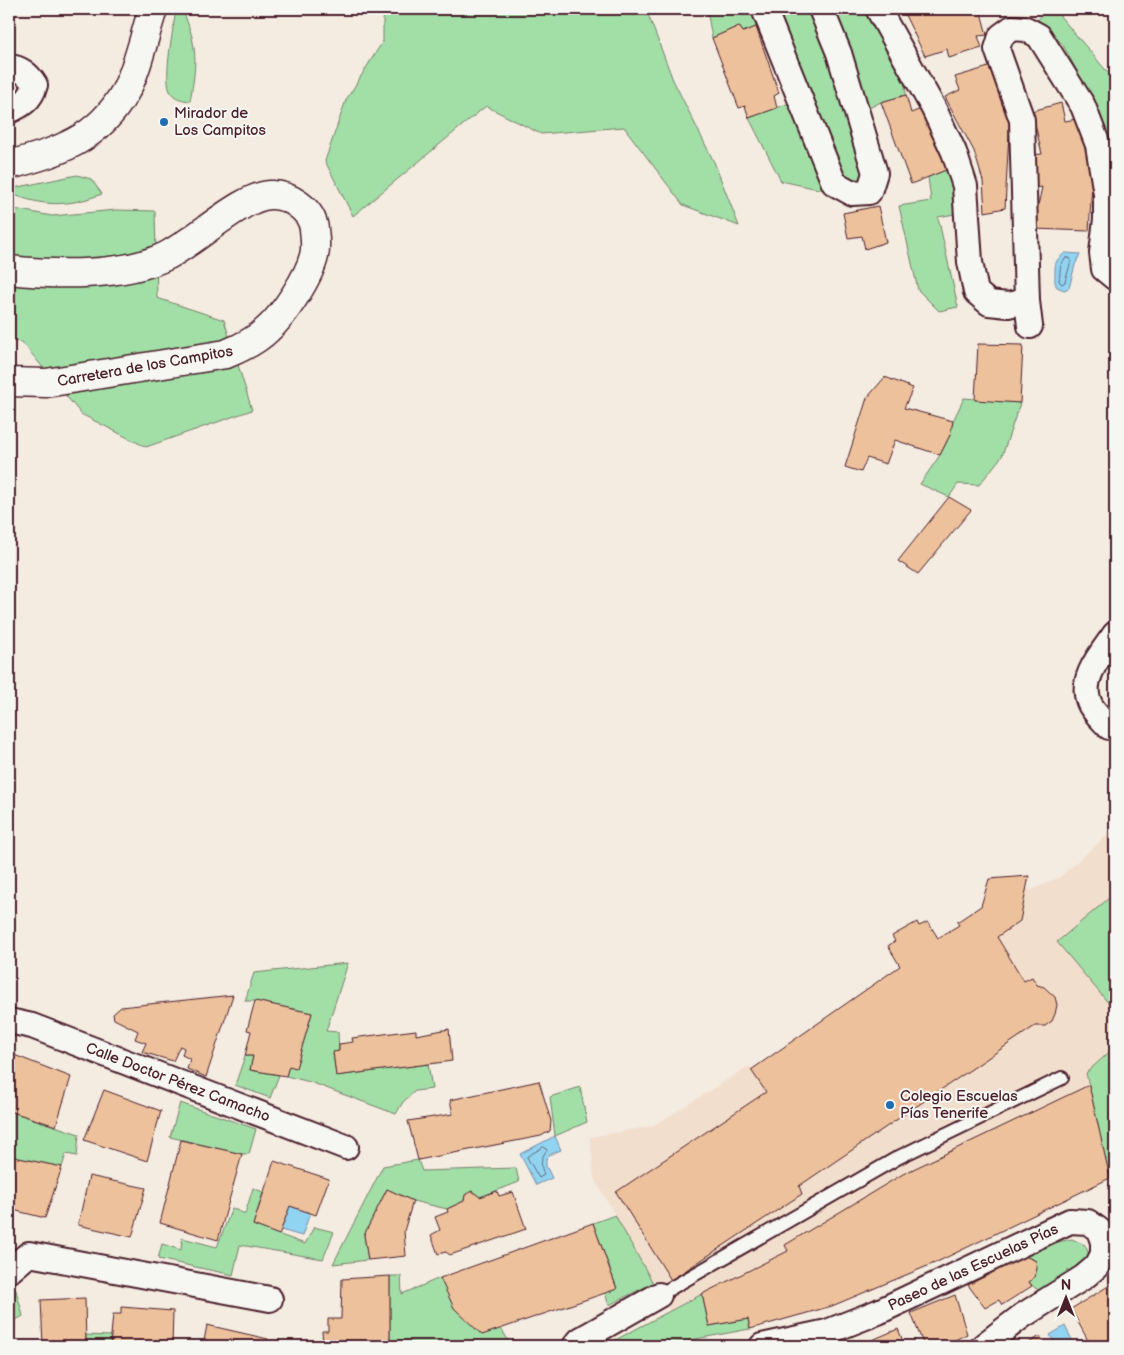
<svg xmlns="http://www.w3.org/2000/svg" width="1124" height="1355" font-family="'Balsamiq Sans',sans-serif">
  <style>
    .built { fill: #f2decc }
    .green { fill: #a1dfa7; stroke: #767f69 }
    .water { fill: #91d4f2; stroke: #758ca2 }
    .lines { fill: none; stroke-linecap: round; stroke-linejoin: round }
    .shore { stroke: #66677b; stroke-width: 1 }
    .building { fill: #ecc19c; stroke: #4a1f2b }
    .service-casing { stroke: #4a1f2b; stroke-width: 16 }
    .minor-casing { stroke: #4a1f2b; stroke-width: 28 }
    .secondary-casing { stroke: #4a1f2b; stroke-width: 31 }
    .service { stroke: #f6f6f2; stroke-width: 12 }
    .minor { stroke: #f6f6f2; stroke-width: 24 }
    .secondary { stroke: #f6f6f2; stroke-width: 28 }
    .poi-dot { fill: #1f6fb2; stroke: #f6f6f2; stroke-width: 2 }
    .labels { text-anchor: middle; stroke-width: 4; stroke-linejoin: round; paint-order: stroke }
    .poi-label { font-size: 15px; fill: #4a1f2b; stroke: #f6f6f2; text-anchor: start }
    .street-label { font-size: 15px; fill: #4a1f2b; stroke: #f6f6f2 }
  </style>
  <rect width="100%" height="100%" fill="#f4ebe1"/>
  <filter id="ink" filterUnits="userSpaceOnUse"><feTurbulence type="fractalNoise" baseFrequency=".02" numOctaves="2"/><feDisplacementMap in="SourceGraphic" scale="10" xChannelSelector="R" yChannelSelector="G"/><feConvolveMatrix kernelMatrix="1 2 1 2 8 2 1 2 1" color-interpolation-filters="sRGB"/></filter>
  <g filter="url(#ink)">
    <path class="built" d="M1115 828V1047L1086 1073 1089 1085 937 1262 832 1306 750 1329 658 1346H604L669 1310 594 1178 590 1137 653 1126 749 1066 752 1069 900 966 888 946 895 941 892 936 917 922 919 926 928 922 938 938 958 925 957 922 981 906 989 879 1029 876 1027 889 1032 890 1060 877Z"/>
    <g class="green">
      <path d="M176 9H182C198 45 197 63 190 101 183 100 174 99 170 91 163 76 174 27 176 9Z"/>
      <path d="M383 9H646L673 80 714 162 739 226 683 205 624 127 541 134 486 106 353 216 325 161 346 100 383 41Z"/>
      <path d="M711 9H751L756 27 743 32 739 26 712 38 707 10Z"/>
      <path d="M777 9H814L867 183 843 180 802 77Z"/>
      <path d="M832 9H871L902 63 906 95 881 102 867 109Z"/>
      <path d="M1046 9H1054L1115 81V264L1097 123 1078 73 1063 45 1046 27 1037 21Z"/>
      <path d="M790 103 823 190 781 181 749 118Z"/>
      <path d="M951 168 960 213 938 217 958 307 939 311 918 290 899 206 931 201 928 177Z"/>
      <path d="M77 175 91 179 102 194C67 207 44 207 9 193V189Z"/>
      <path d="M9 208 52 216 116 210 155 211 157 298 224 320 252 410 146 447 81 414 22 342 9 341Z"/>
      <path d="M964 398 1020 403 1002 456 979 485 958 484 949 497 920 484 940 455 950 435 953 421Z"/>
      <path d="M1115 893V1011L1057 942Z"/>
      <path d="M348 963 326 1031 338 1032 339 1051 333 1052 336 1076 428 1064 432 1089 415 1091 403 1102 396 1114 310 1082 286 1076 289 1066 296 1067 312 1013 255 1001H245L254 973Z"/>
      <path d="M1115 1047V1191L1110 1178 1086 1073Z"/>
      <path d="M245 1056H253L250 1070 279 1075 270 1098 235 1085Z"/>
      <path d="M580 1087 587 1122 555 1136 550 1097Z"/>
      <path d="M180 1103 256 1129 249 1154H242L170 1137Z"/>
      <path d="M9 1111 79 1134 77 1156 66 1154 62 1167 9 1156Z"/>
      <path d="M418 1160 422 1171 516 1168 519 1182 480 1197 471 1191 465 1195 464 1201 447 1209 413 1201 387 1189 364 1235 368 1260 333 1264 383 1166Z"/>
      <path d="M253 1188 263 1192 253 1225 305 1244 314 1227 334 1232 323 1259 240 1245 233 1275 158 1259 162 1244 181 1250 182 1238 217 1247 232 1208 245 1214Z"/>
      <path d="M615 1215 653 1283 609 1305 605 1293 617 1288 593 1223Z"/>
      <path d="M1072 1239 1085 1245 1089 1254 1081 1266 1041 1291 1035 1288 1029 1282C1037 1276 1038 1270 1036 1261L1025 1256 1053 1243Z"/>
      <path d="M390 1276H401L402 1294 440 1278 501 1328 509 1342 508 1346H429L400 1340 392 1346H386L390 1342Z"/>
      <path d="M16 1290 23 1316 9 1324V1295Z"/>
      <path d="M702 1294 709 1326 748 1319 750 1329 658 1346H604Z"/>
      <path d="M86 1335 111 1336 110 1346H86Z"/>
    </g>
    <g class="water">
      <path d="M1065 253 1080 254 1075 265 1069 288 1064 290 1057 287C1054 282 1055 280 1055 275 1055 262 1055 261 1065 253Z"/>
      <path d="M555 1136 561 1150 551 1154 546 1159V1166L552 1178 536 1185 520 1154Z"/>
      <path d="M290 1206 310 1213 302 1236 281 1230Z"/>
      <path d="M1065 1326 1075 1346H1056L1050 1335Z"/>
    </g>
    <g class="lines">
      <g class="shore">
        <path d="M1066 258H1070L1071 261 1065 282 1062 284 1059 281C1061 271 1058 265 1066 258Z"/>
        <path d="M544 1147 547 1150C540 1159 540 1164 544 1175L539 1178 527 1157Z"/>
      </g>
    </g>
    <g class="building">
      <path d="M902 9H980L987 35 978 36 982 48 949 58 947 49 925 56Z"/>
      <path d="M739 26 743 32 756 27 779 93 774 96 777 108 749 118 745 106 739 108 712 38Z"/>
      <path d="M992 66 1010 113 1005 208 985 212 983 181 974 151 945 97 960 90 955 77Z"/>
      <path d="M906 95 911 113 926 107 951 168 911 184 881 102Z"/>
      <path d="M1061 103 1065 121 1087 117 1092 185 1089 231 1033 229 1042 187 1035 188 1032 155 1042 154 1032 111Z"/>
      <path d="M878 206 886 242 865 249 862 236 848 238 843 213Z"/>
      <path d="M978 344 1023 345 1020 403 975 400Z"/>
      <path d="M885 377 913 388 904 408 953 421 950 435 940 455 895 440 886 464 867 458 861 472 845 467 867 398Z"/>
      <path d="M949 497 971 510 918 574 898 561Z"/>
      <path d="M1029 876 1020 921 997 937 1024 981 1032 977 1037 985 1044 987 1055 997 1057 1005 1055 1014 1052 1021 1045 1026H1035L799 1186 802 1194 671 1280 616 1192 766 1092 751 1070 900 966 888 946 895 941 892 936 917 922 919 926 928 922 938 938 959 925 957 922 981 906 989 879Z"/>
      <path d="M233 995 206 1077 187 1069 190 1059 182 1055 184 1048 180 1046 173 1061 142 1052 146 1043 135 1039 138 1031 114 1019 113 1014 121 1007Z"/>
      <path d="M255 1001 312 1013 296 1068 289 1066 286 1076 250 1070 253 1056H245L251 1031 247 1030Z"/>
      <path d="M449 1029 452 1061 336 1076 333 1052 339 1051V1044L353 1042 352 1038 416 1030V1035Z"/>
      <path d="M9 1053 71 1077 56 1126 9 1111Z"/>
      <path d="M539 1081 551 1121 550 1131 541 1136 418 1160 408 1121 453 1114 450 1100Z"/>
      <path d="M1089 1085 1110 1178 937 1262 832 1306 750 1329 748 1319 709 1326 702 1294 788 1251 785 1245 903 1174Z"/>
      <path d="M104 1090 161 1111 147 1161 84 1140Z"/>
      <path d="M181 1140 242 1154 218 1240 160 1223Z"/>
      <path d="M9 1156 62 1167 45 1218 9 1209Z"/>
      <path d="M274 1161 329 1179 316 1215 290 1206 279 1235 253 1225Z"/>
      <path d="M89 1176 146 1188 132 1237 78 1225Z"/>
      <path d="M387 1189 413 1201 404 1231 406 1256 368 1260 364 1235Z"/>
      <path d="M472 1191 480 1197 497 1191 499 1196 513 1192 526 1229 450 1255 446 1252 438 1254 431 1235 440 1230 435 1217 448 1212 447 1209 464 1201 465 1195Z"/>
      <path d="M593 1223 617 1289 482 1335 454 1308 440 1278Z"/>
      <path d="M1025 1256 1036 1261 1037 1268 1034 1278 1029 1282 1032 1286 1002 1305 999 1300 985 1308 968 1285Z"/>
      <path d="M390 1276V1342L386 1346H323L322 1331H328V1319H341L342 1279Z"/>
      <path d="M1115 1282V1345L1091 1346 1071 1309Z"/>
      <path d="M955 1295 967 1334 943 1346H924L911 1313Z"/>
      <path d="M85 1298 86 1346H43L41 1300Z"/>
      <path d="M121 1307 173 1311 172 1346H110L113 1314H121Z"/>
      <path d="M207 1325 268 1339 266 1346H203Z"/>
      <path d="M898 1329 905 1346H858Z"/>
      <path d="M9 1330 16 1346H9Z"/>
      <path d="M1040 1336 1046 1346H1024Z"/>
    </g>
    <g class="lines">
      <g class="service-casing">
        <path id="service" d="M659 1295 899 1157 1062 1078"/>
      </g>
      <g class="minor-casing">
        <g id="minor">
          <path d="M764 9 834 183 852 193 869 192 875 173 839 53 821 9"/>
          <path d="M878 9 934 109 954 152 965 186 970 262 976 292 989 303 1008 305 1027 301"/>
          <path d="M9 67C22 68 29 75 35 85 31 100 22 105 9 111"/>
          <path d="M1030 326 1027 301 1022 120 997 49 1001 36 1012 28 1026 29 1039 36 1083 106 1098 145 1106 194V219L1102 253 1104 269 1115 278"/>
          <path d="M1115 634C1102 653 1079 678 1089 702 1092 711 1103 720 1109 727H1115"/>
          <path d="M9 1021 32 1026 346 1147"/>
          <path d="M9 1271 29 1254 270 1299"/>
          <path d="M575 1346 580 1340 659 1295"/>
          <path d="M762 1346 827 1332 878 1312 1070 1221 1088 1222 1099 1230 1103 1242V1254L1097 1266 1084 1277 1022 1316 983 1346"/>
        </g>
      </g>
      <g class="secondary-casing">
        <g id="secondary">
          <path d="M9 165C58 152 98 140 125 92 137 71 145 33 153 9"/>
          <path d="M9 270C55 275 124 277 166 256 195 242 242 196 270 195 289 194 312 210 314 229 315 237 316 248 314 256 309 277 284 315 268 329 256 341 241 348 226 354L46 383 9 382"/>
        </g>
      </g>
      <use href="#service" class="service"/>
      <use href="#minor" class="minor"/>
      <use href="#secondary" class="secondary"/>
    </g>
  </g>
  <g class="poi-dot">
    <circle cx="164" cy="122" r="5"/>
    <circle cx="890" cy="1105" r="5"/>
  </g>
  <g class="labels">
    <g class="poi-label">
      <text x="174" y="118">Mirador de<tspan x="174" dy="17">Los Campitos</tspan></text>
      <text x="900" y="1101">Colegio Escuelas<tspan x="900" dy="17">Pías Tenerife</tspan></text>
    </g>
    <g class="street-label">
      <text transform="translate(145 366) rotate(-10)" y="5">Carretera de los Campitos</text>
      <text transform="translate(178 1082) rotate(21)" y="5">Calle Doctor Pérez Camacho</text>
      <text transform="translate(973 1267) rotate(-25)" y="5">Paseo de las Escuelas Pías</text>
    </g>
  </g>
  <rect width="1124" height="1355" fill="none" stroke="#f6f6f2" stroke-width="30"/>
  <rect x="15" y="15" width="1094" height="1325" fill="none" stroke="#4a1f2b" stroke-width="2" filter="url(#ink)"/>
  <g transform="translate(1066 1298)" stroke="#f6f6f2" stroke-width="4" paint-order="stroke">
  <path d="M0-4L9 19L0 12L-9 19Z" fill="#4a1f2b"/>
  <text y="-8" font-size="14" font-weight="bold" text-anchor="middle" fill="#4a1f2b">N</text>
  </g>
</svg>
